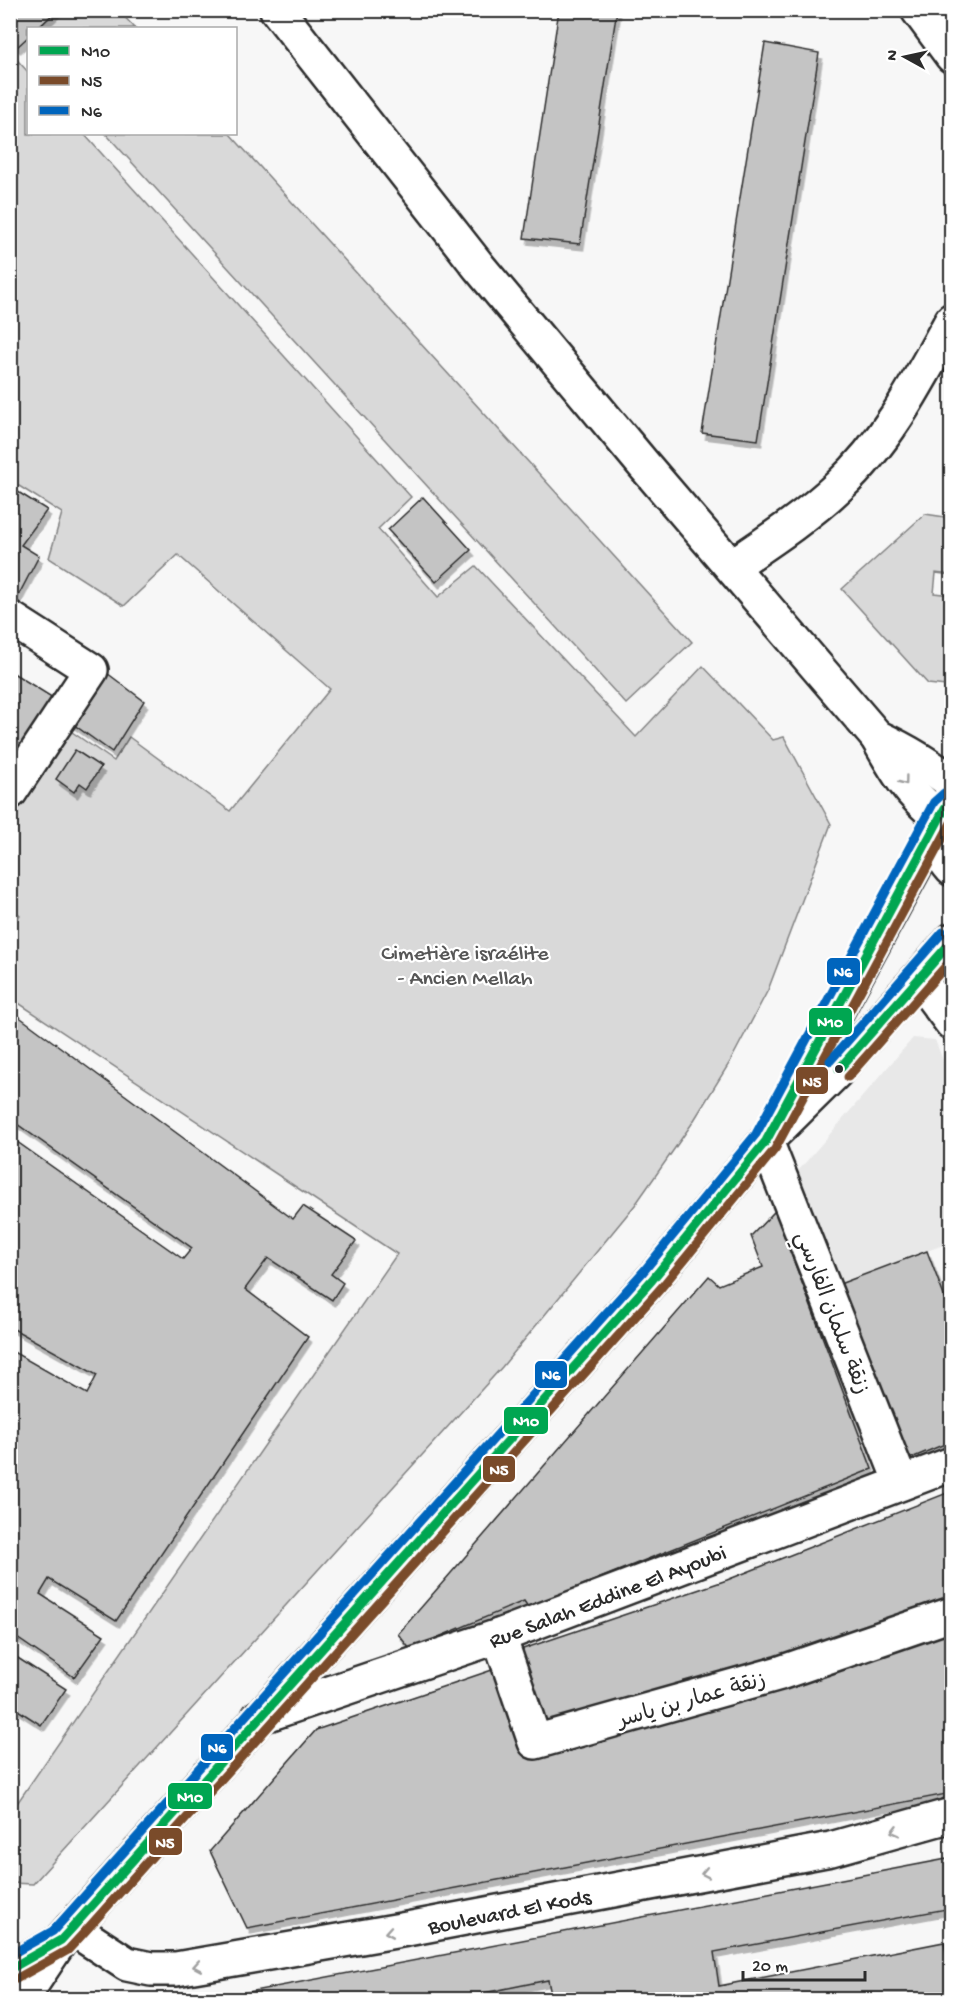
<svg xmlns="http://www.w3.org/2000/svg" width="962" height="2010" font-family="'Gochi Hand','Playpen Sans Arabic',sans-serif">
  <style>
    .built { fill: #e8e8e8 }
    .green { fill: #d9d9d9; stroke: #828282; stroke-width: 1.5 }
    .building { fill: #c4c4c4; stroke: #2b2b2b; stroke-width: 1.5; filter: url(#shadow) }
    .lines { fill: none; stroke-linecap: round; stroke-linejoin: round }
    .street-casing { stroke: #2b2b2b; stroke-width: 38 }
    .secondary-casing { stroke: #2b2b2b; stroke-width: 38 }
    .street { stroke: #fff; stroke-width: 33 }
    .secondary { stroke: #fff; stroke-width: 33 }
    .bus-1-casing { stroke: #fff; stroke-width: 14 }
    .bus-2-casing { stroke: #fff; stroke-width: 14 }
    .bus-3-casing { stroke: #fff; stroke-width: 14 }
    .bus-1 { stroke: #00a651; stroke-width: 9 }
    .bus-2 { stroke: #7a4b2a; stroke-width: 9 }
    .bus-3 { stroke: #0065bd; stroke-width: 9 }
    .oneway { stroke: #a0a0a0 }
    .bus-dot { fill: #2b2b2b; stroke: #fff; stroke-width: 2 }
    .labels { text-anchor: middle; stroke-width: 4.5; stroke-linejoin: round; paint-order: stroke }
    .park-label { font-size: 22px; fill: #565656; stroke: #fff }
    .street-label { font-size: 22px; fill: #2b2b2b; stroke: #fff }
    .line-badge { stroke: #fff; stroke-width: 2 }
    .badge-label { font-size: 16px; text-anchor: middle; font-weight: bold; fill: #fff }
  </style>
  <defs>
    <filter id="shadow"><feDropShadow dx="3.5" dy="6" stdDeviation="0" flood-color="#0004"/></filter>
  </defs>
  <rect width="100%" height="100%" fill="#f7f7f7"/>
  <filter id="ink" filterUnits="userSpaceOnUse"><feTurbulence type="fractalNoise" baseFrequency=".0167" numOctaves="2"/><feDisplacementMap in="SourceGraphic" scale="12" xChannelSelector="R" yChannelSelector="G"/><feConvolveMatrix kernelMatrix="1 2 1 2 8 2 1 2 1" color-interpolation-filters="sRGB"/></filter>
  <g filter="url(#ink)">
    <path class="built" d="M913 1038 935 1040 951 1080V1242L837 1285 792 1178Z"/>
    <g class="green">
      <path d="M57 11H119L135 28H38Z"/>
      <path d="M10 52 28 72V134H84L411 497 378 529 438 597 476 566 636 737 703 666 773 740 784 737 831 824 768 990 730 1062 691 1125 635 1205 502 1367 33 1884 11 1883V1812L397 1254 11 998V929L20 915 11 908V814L69 730 114 761 129 737 230 811 330 689 178 555 124 606 49 558 62 513 11 481Z"/>
      <path d="M106 134H230L692 642 626 704Z"/>
      <path d="M925 514 951 518V575L936 573 934 593 951 595 952 649 946 686 928 684 842 589Z"/>
    </g>
    <g class="building">
      <path d="M10 10H57L38 28H28V37L17 47 10 40Z"/>
      <path d="M559 10H617L580 244 524 238Z"/>
      <path d="M765 43 819 53 758 440 702 433Z"/>
      <path d="M10 487 47 510 21 545 39 556 16 600 10 597Z"/>
      <path d="M423 497 471 550 436 582 388 530Z"/>
      <path d="M103 670 144 701 112 752 70 722Z"/>
      <path d="M10 671 58 701 10 772Z"/>
      <path d="M75 750 101 767 87 788 80 783 74 792 56 779Z"/>
      <path d="M10 1010 293 1219 303 1206 356 1241 331 1274 343 1283 332 1300 268 1258 245 1289 308 1337 116 1621 49 1579 40 1594 104 1635 74 1677 14 1636 10 1641V1555L13 1552 10 1551V1350L87 1394 97 1375 10 1327V1137L183 1259 192 1248 10 1119Z"/>
      <path d="M775 1211 872 1469 528 1607 524 1601 410 1649 398 1634 709 1276 719 1285 763 1267 751 1236Z"/>
      <path d="M927 1251 949 1309 952 1308V1441L909 1459 837 1285Z"/>
      <path d="M952 1491V1601L913 1616 542 1728 514 1652 727 1580Z"/>
      <path d="M952 1630V1793L247 1928 210 1851 316 1730 495 1669 528 1757 919 1643Z"/>
      <path d="M10 1653 66 1689 41 1725 10 1705Z"/>
      <path d="M952 1858V1908L714 1952 719 1986 944 1942 952 1982V2000H552L548 1980 449 2000H207Z"/>
    </g>
    <g class="lines">
      <g class="street-casing">
        <g id="street">
          <path d="M277 10 479 267 644 465 877 737C896 771 909 794 940 818"/>
          <path d="M918 10 952 56"/>
          <path d="M732 566C769 541 806 517 839 486 889 440 920 378 952 320"/>
          <path d="M10 618 91 670 10 792"/>
          <path d="M877 737C905 750 928 763 952 783"/>
          <path d="M919 979 952 1023"/>
          <path d="M766 1141 901 1483"/>
          <path d="M499 1636 535 1742 780 1673 952 1614"/>
          <path d="M259 1717 499 1636 952 1464"/>
          <path d="M72 1928 127 1964 151 1969H176L407 1929 831 1849 952 1815"/>
        </g>
      </g>
      <g class="secondary-casing">
        <g id="secondary">
          <path d="M952 801C933 822 933 848 952 869"/>
          <path d="M783 1110 938 824"/>
          <path d="M10 1969 55 1944"/>
          <path d="M21 2000 61 1940 652 1280 766 1141 837 1071 952 940"/>
        </g>
      </g>
      <use href="#street" class="street"/>
      <use href="#secondary" class="secondary"/>
      <g class="bus-1-casing">
        <g id="bus-1">
          <path d="M839 1069 952 941"/>
          <path d="M10 1969 61 1940 72 1928 652 1280 766 1141 945 808 952 801"/>
        </g>
      </g>
      <g class="bus-2-casing">
        <g id="bus-2">
          <path d="M848 1077 952 959"/>
          <path d="M16 1979 68 1950 81 1936 661 1288 775 1149 952 821"/>
        </g>
      </g>
      <g class="bus-3-casing">
        <g id="bus-3">
          <path d="M830 1061 943 932"/>
          <path d="M10 1955 53 1931 63 1920 643 1272 756 1134 934 802 944 793"/>
        </g>
      </g>
      <use href="#bus-1" class="bus-1"/>
      <use href="#bus-2" class="bus-2"/>
      <use href="#bus-3" class="bus-3"/>
    </g>
    <defs><path id="oneway-chevron" d="M-2-3.5L2.5 0L-2 3.5" fill="none" stroke-width="1.6" stroke-linecap="round" stroke-linejoin="round" transform="scale(1.5)"/></defs>
    <g class="oneway">
      <use href="#oneway-chevron" transform="translate(904 781) rotate(53)"/>
      <use href="#oneway-chevron" transform="translate(895 1831) rotate(165)"/>
      <use href="#oneway-chevron" transform="translate(705 1873) rotate(169)"/>
      <use href="#oneway-chevron" transform="translate(389 1932) rotate(170)"/>
      <use href="#oneway-chevron" transform="translate(197 1966) rotate(170)"/>
    </g>
  </g>
  <circle class="bus-dot" cx="839" cy="1069" r="5"/>
  <g class="labels">
    <g class="park-label">
      <text x="465" y="959">Cimetière israélite<tspan x="465" dy="25">- Ancien Mellah</tspan></text>
    </g>
    <g class="street-label">
      <text transform="translate(834 1312) rotate(69)" y="8">زنقة سلمان الفارسي</text>
      <text transform="translate(607 1595) rotate(-21)" y="8">Rue Salah Eddine El Ayoubi</text>
      <text transform="translate(691 1698) rotate(-16)" y="8">زنقة عمار بن ياسر</text>
      <text transform="translate(509 1910) rotate(-11)" y="8">Boulevard El Kods</text>
    </g>
  </g>
  <g class="line-badge">
    <rect x="826" y="957" width="35" height="29" rx="6" fill="#0065bd"/>
    <rect x="808" y="1007" width="45" height="29" rx="6" fill="#00a651"/>
    <rect x="795" y="1066" width="34" height="29" rx="6" fill="#7a4b2a"/>
    <rect x="534" y="1360" width="34" height="29" rx="6" fill="#0065bd"/>
    <rect x="503" y="1406" width="46" height="29" rx="6" fill="#00a651"/>
    <rect x="482" y="1455" width="34" height="28" rx="6" fill="#7a4b2a"/>
    <rect x="200" y="1733" width="34" height="29" rx="6" fill="#0065bd"/>
    <rect x="167" y="1782" width="46" height="28" rx="6" fill="#00a651"/>
    <rect x="148" y="1827" width="35" height="29" rx="6" fill="#7a4b2a"/>
  </g>
  <g class="badge-label">
    <text x="843" y="977">N6</text>
    <text x="830" y="1027">N10</text>
    <text x="812" y="1087">N5</text>
    <text x="551" y="1380">N6</text>
    <text x="526" y="1426">N10</text>
    <text x="499" y="1475">N5</text>
    <text x="217" y="1753">N6</text>
    <text x="190" y="1802">N10</text>
    <text x="165" y="1848">N5</text>
  </g>
  <rect width="962" height="2010" fill="none" stroke="#fff" stroke-width="36"/>
  <rect x="18" y="18" width="926" height="1974" fill="none" stroke="#2b2b2b" stroke-width="2" filter="url(#ink)"/>
  <rect x="27" y="27" width="210" height="108" fill="#ffffff" stroke="#aaaaaa" stroke-width="1.5"/>
  <rect x="39" y="46" width="30" height="9" fill="#00a651" stroke="#aaaaaa" stroke-width="1.5"/>
  <text x="81" y="57" font-size="18" fill="#2b2b2b">N10</text>
  <rect x="39" y="76" width="30" height="9" fill="#7a4b2a" stroke="#aaaaaa" stroke-width="1.5"/>
  <text x="81" y="87" font-size="18" fill="#2b2b2b">N5</text>
  <rect x="39" y="106" width="30" height="9" fill="#0065bd" stroke="#aaaaaa" stroke-width="1.5"/>
  <text x="81" y="117" font-size="18" fill="#2b2b2b">N6</text>
  <g transform="translate(905 57) rotate(278)" stroke="#ffffff" stroke-width="4.5" paint-order="stroke">
  <path d="M0-4.5L10 22L0 15L-10 22Z" fill="#2b2b2b"/>
  <text y="-9" font-size="16" font-weight="bold" text-anchor="middle" fill="#2b2b2b">N</text>
  </g>
  <path d="M743 1971v9h122v-9" fill="none" stroke="#2b2b2b" stroke-width="3"/>
  <text x="752" y="1971" font-size="18" fill="#2b2b2b" stroke="#ffffff" stroke-width="4.5" paint-order="stroke">20 m</text>
</svg>
